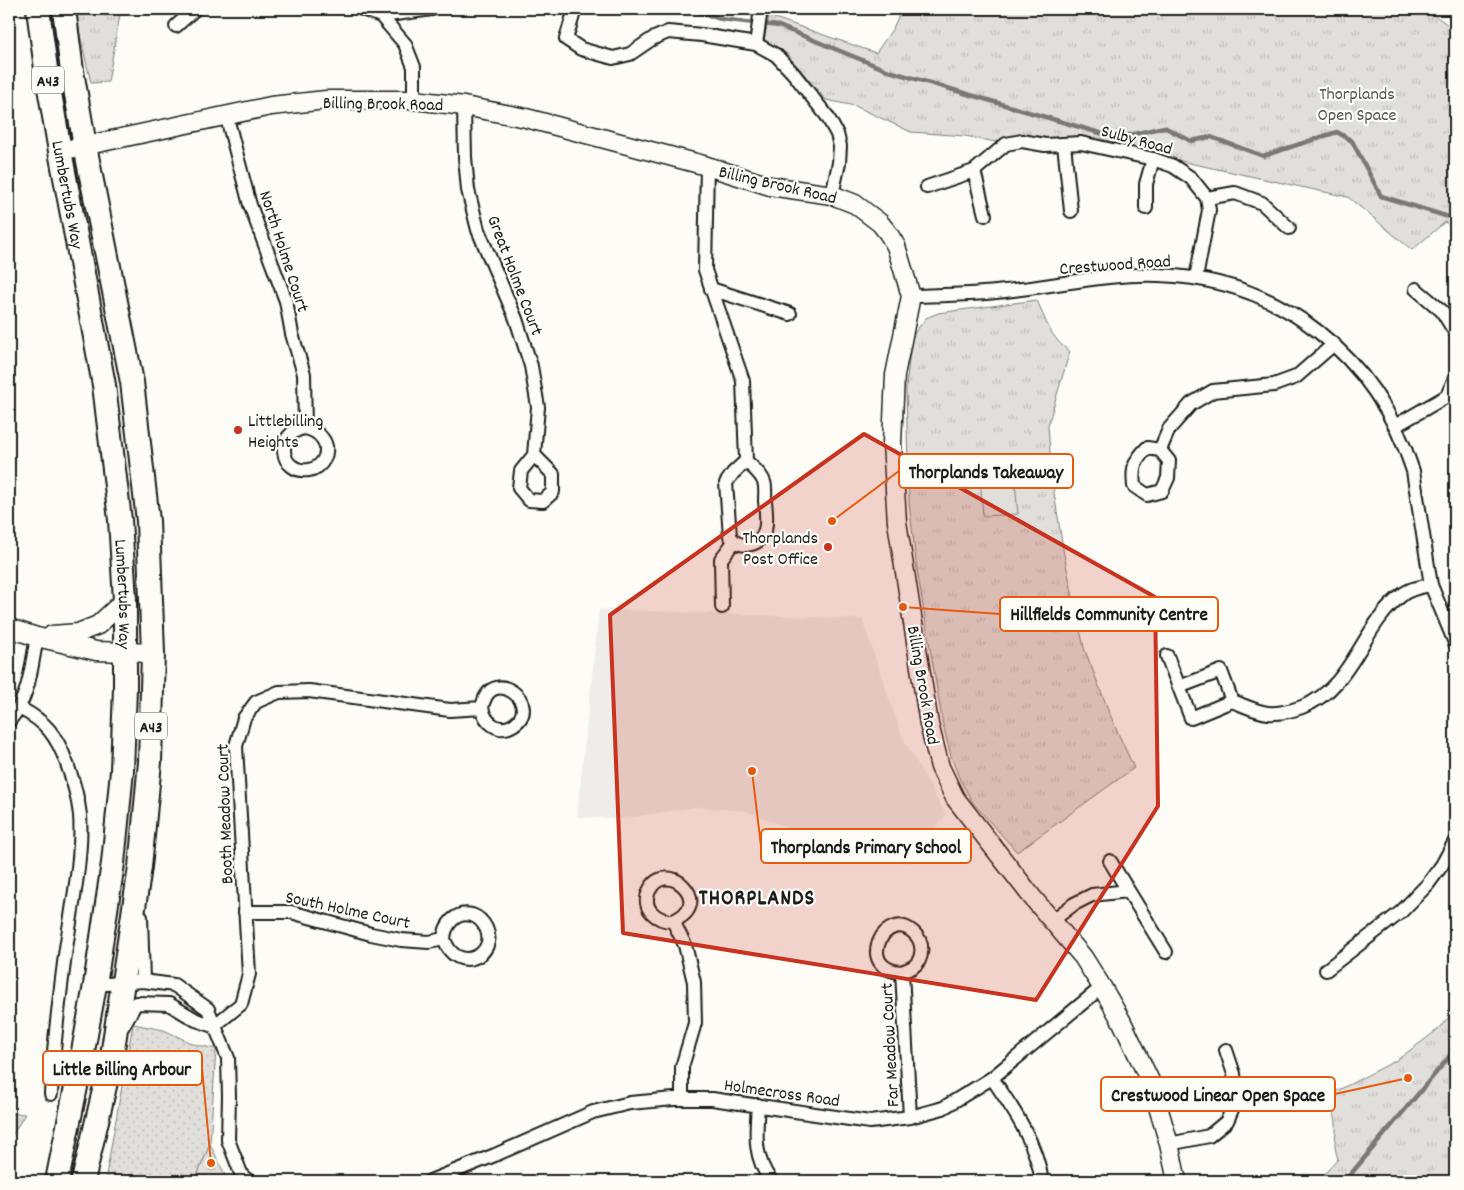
<svg xmlns="http://www.w3.org/2000/svg" width="1464" height="1190" font-family="Dekko,sans-serif">
	<style>
		.built { fill: #eeede9 }
		.grass { fill: url(#grass-dots); stroke: #7e7e7c }
		.forest { fill: url(#forest-firs); stroke: #7e7e7c }
		.park { fill: url(#park-tufts); stroke: #7e7e7c }
		.pitch { fill: #e0dfdb; stroke: #7e7e7c }
		.lines { fill: none; stroke-linecap: round; stroke-linejoin: round }
		.stream { stroke: #797876; stroke-width: 4.5 }
		.street-casing { stroke: #1c1c1c; stroke-width: 16 }
		.secondary-casing { stroke: #1c1c1c; stroke-width: 21 }
		.highway-casing { stroke: #1c1c1c; stroke-width: 26 }
		.street { stroke: #fdfcf7; stroke-width: 12 }
		.secondary { stroke: #fdfcf7; stroke-width: 18 }
		.highway { stroke: #fdfcf7; stroke-width: 22 }
		.marked { fill: #c8321e; fill-opacity: 0.2; stroke: #c8321e; stroke-width: 4; stroke-linejoin: round }
		.poi-dot { fill: #c8321e; stroke: #fdfcf7; stroke-width: 2 }
		.labels { text-anchor: middle; stroke-width: 4.5; stroke-linejoin: round; paint-order: stroke }
		.shield { fill: #fdfcf7; stroke: #605f5e; stroke-width: 1 }
		.shield-label { font-size: 16px; font-weight: bold; fill: #1c1c1c }
		.park-label { font-size: 18px; fill: #575655; stroke: #fdfcf7 }
		.street-label { font-size: 18px; fill: #1c1c1c; stroke: #fdfcf7 }
		.poi-label { font-size: 18px; fill: #1c1c1c; stroke: #fdfcf7; text-anchor: start }
		.district-label { font-size: 22px; font-weight: bold; letter-spacing: 1px; fill: #1c1c1c; stroke: #fdfcf7 }
		.leader { fill: none; stroke: #e8590c; stroke-width: 2 }
		.callout-dot { fill: #e8590c; stroke: #fdfcf7; stroke-width: 2 }
		.callout { fill: #fdfcf7; stroke: #e8590c; stroke-width: 2 }
		.callout-label { font-size: 19px; text-anchor: middle; font-weight: bold; fill: #1c1c1c }
	</style>
	<defs>
		<pattern id="grass-dots" width="8" height="8" patternUnits="userSpaceOnUse" patternTransform="scale(1.25)"><rect width="8" height="8" fill="#e0dfdb"/><path d="M2 2h.1M6 6h.1" fill="none" stroke="#c0bfbb" stroke-width="1.8" stroke-linecap="round"/></pattern>
		<pattern id="forest-firs" width="22" height="20" patternUnits="userSpaceOnUse" patternTransform="scale(1.25)"><rect width="22" height="20" fill="#e0dfdb"/><path d="M5 1l3.5 6h-7zM16 11l3.5 6h-7z" fill="#c0bfbb"/></pattern>
		<pattern id="park-tufts" width="24" height="20" patternUnits="userSpaceOnUse" patternTransform="scale(1.25)"><rect width="24" height="20" fill="#e0dfdb"/><path d="M3 7l-1-3M5 7V3M7 7l1-3M15 17l-1-3M17 17v-4M19 17l1-3" fill="none" stroke="#c0bfbb"/></pattern>
	</defs>
	<rect width="100%" height="100%" fill="#fdfcf7"/>
	<filter id="ink" filterUnits="userSpaceOnUse"><feTurbulence type="fractalNoise" baseFrequency=".02" numOctaves="2"/><feDisplacementMap in="SourceGraphic" scale="10" xChannelSelector="R" yChannelSelector="G"/><feConvolveMatrix kernelMatrix="1 2 1 2 8 2 1 2 1" color-interpolation-filters="sRGB"/></filter>
	<g filter="url(#ink)">
		<!-- built -->
		<path class="built" d="M599,609L862,619L902,736L946,815L908,863L837,848L746,811L695,807L621,819L577,817Z"/>
		<!-- grass -->
		<path class="grass" d="M133,1024L164,1030L193,1044L216,1049L210,1144L195,1181H105Z"/>
		<!-- forest -->
		<path class="forest" d="M210,1144L228,1181H195Z"/>
		<!-- park -->
		<g class="park">
			<path d="M74,9H121L108,82L91,83Z"/>
			<path d="M902,9H1426L1455,30V230L1445,222L1412,250L1348,197L1189,163L1095,137L1064,144H1006L965,136L911,132L855,106L826,100L786,53L764,40L769,16L876,53L893,28Z"/>
			<path d="M1037,300C1045,319 1051,340 1070,351L1048,425L1052,480L1064,555L1084,648L1113,722L1134,768L1017,852L973,803L960,780L951,756L943,725L917,570L909,503L906,388L911,342L915,332L926,318L938,313Z"/>
			<path d="M1455,1009V1181H1318L1338,1159C1332,1142 1337,1137 1336,1123C1335,1113 1330,1105 1327,1096L1397,1060L1440,1028Z"/>
			<path d="M9,1113L25,1114L9,1141Z"/>
		</g>
		<!-- pitch -->
		<path class="pitch" d="M1013,461L1018,514L983,516L979,464Z"/>
		<g class="lines">
			<!-- stream -->
			<g class="stream">
				<path d="M688,9L721,19L779,26L889,71L1117,138L1164,127L1191,141L1211,137L1263,156L1337,132L1352,141L1381,196L1455,219"/>
				<path d="M1345,1181L1455,1050"/>
			</g>
			<!-- street casing -->
			<g class="street-casing">
				<g id="street">
					<path d="M362,9L381,16L405,44L414,67V100"/>
					<path d="M575,9L566,39L581,49L613,58L630,54L652,39L668,32L702,35L756,44L776,55L793,73L827,116L837,134L840,146L839,163L832,195"/>
					<path d="M381,16L432,9"/>
					<path d="M176,26L195,9"/>
					<path d="M756,44L761,9"/>
					<path d="M464,106L465,157L468,190L478,230L516,319L531,366L538,407L534,455L521,471L519,488L529,500L543,501L553,492V474L534,455"/>
					<path d="M226,114L250,205L286,301L292,334L304,374L305,428C320,431 331,444 324,459C321,465 315,469 309,470C279,474 274,432 305,428"/>
					<path d="M1064,144L1071,211"/>
					<path d="M707,166L705,270L743,381L746,461L733,473L726,483L730,536C734,542 738,545 746,545C770,543 767,519 765,501C765,495 766,487 764,482C761,473 752,467 746,461"/>
					<path d="M974,171L985,215"/>
					<path d="M927,187L974,171L1006,144L1022,141L1045,145L1081,143L1153,159L1173,166L1191,178L1207,198L1209,210L1196,278"/>
					<path d="M1207,198L1235,193L1262,203L1289,228"/>
					<path d="M1146,208V184L1153,159"/>
					<path d="M711,289L790,314"/>
					<path d="M1416,289L1442,311L1455,332"/>
					<path d="M911,296C942,295 974,295 1005,291C1056,286 1108,273 1159,275C1281,279 1376,356 1413,471L1431,585L1455,643"/>
					<path d="M1395,426L1447,396L1455,378"/>
					<path d="M1147,448L1160,450L1169,461L1168,478L1162,491L1147,495L1134,486C1132,468 1134,461 1147,448Z"/>
					<path d="M1160,450L1169,429L1191,404L1213,391L1274,385L1296,377L1334,344"/>
					<path d="M722,607L721,559L734,542"/>
					<path d="M1167,656L1191,718L1232,701L1221,671L1179,687"/>
					<path d="M1232,701C1243,705 1257,712 1268,713C1280,714 1291,711 1302,707C1354,687 1361,626 1402,595C1410,588 1421,587 1431,585"/>
					<path d="M19,708C46,721 57,736 67,764C73,780 78,798 80,815C83,857 71,912 65,955C59,1001 53,1047 51,1094"/>
					<path d="M9,721C30,697 31,667 37,637"/>
					<path d="M1110,861L1166,952"/>
					<path d="M245,912H291L371,934L401,940L429,942L444,939C445,924 456,911 472,915C478,917 483,922 486,928C499,955 456,976 444,939"/>
					<path d="M141,917L143,981"/>
					<path d="M1053,920L1074,904L1092,895L1128,891"/>
					<path d="M673,921C717,903 665,856 649,891C641,909 657,921 673,921L685,945L694,982L695,1023L682,1067V1099"/>
					<path d="M1326,970L1401,912L1428,884L1442,865L1455,841"/>
					<path d="M902,972C905,970 910,969 913,967C924,959 924,942 914,933C885,906 854,970 902,972L910,1117"/>
					<path d="M95,985L143,981L174,985L208,1009L228,1058L229,1096L228,1140L242,1176L249,1181"/>
					<path d="M123,1026L136,1003L169,1004L196,1020L214,1026"/>
					<path d="M214,1026L241,1004L249,974L236,746L244,718L256,702L279,692L309,691L450,710L482,708C490,662 545,705 513,725C498,734 485,722 482,708"/>
					<path d="M992,1078C1014,1110 1036,1142 1042,1181"/>
					<path d="M758,1105C756,1134 753,1156 771,1181"/>
					<path d="M1169,1144L1209,1136L1227,1121L1237,1098L1234,1074L1226,1050"/>
					<path d="M430,1181L495,1155L593,1112L630,1103L674,1099H712L870,1122L910,1117L943,1108L992,1078L1102,987"/>
				</g>
			</g>
			<!-- secondary casing -->
			<g class="secondary-casing">
				<g id="secondary">
					<path d="M60,151L271,106L326,100H414L464,106L526,118L707,166L770,186L832,195L855,204L880,223L888,233L896,246L911,296L895,375L892,443L897,522L929,724L940,767L955,798L1032,897L1083,957L1102,987L1122,1022L1151,1083L1169,1144L1177,1181"/>
					<path d="M9,628L37,637L96,651L153,653"/>
					<path d="M52,635L78,633L98,625L125,600"/>
				</g>
			</g>
			<!-- highway casing -->
			<g class="highway-casing">
				<g id="highway">
					<path id="s1" d="M38,9L47,76L60,151L104,385L120,520L125,600V688L122,771L113,863L95,985L82,1057L57,1181"/>
					<path d="M64,9L72,71L85,146L132,382L148,521L153,653L150,762L140,867L112,1056L83,1181"/>
				</g>
			</g>
			<!-- street -->
			<use href="#street" class="street"/>
			<!-- secondary -->
			<use href="#secondary" class="secondary"/>
			<!-- highway -->
			<use href="#highway" class="highway"/>
		</g>
	</g>
	<!-- marked area -->
	<path class="marked" d="M864,434L1155,597L1158,806L1036,1000L623,933L610,615Z"/>
	<!-- markers -->
	<g class="poi-dot">
		<circle cx="238" cy="430" r="5"/>
		<circle cx="828" cy="547" r="5"/>
	</g>
	<g class="labels">
		<!-- shield labels -->
		<g class="shield">
			<rect x="32" y="66.5" width="32" height="27" rx="4"/>
			<rect x="135" y="712.5" width="32" height="27" rx="4"/>
		</g>
		<g class="shield-label">
			<text x="48" y="86">A43</text>
			<text x="151" y="732">A43</text>
		</g>
		<!-- park labels -->
		<g class="park-label">
			<text x="1357" y="99">Thorplands<tspan x="1357" dy="21">Open Space</tspan></text>
		</g>
		<!-- street labels -->
		<g class="street-label">
			<text transform="translate(383 103) rotate(1)" y="6">Billing Brook Road</text>
			<text transform="translate(1137 139) rotate(15)" y="6">Sulby Road</text>
			<text transform="translate(778 184) rotate(13)" y="6">Billing Brook Road</text>
			<text dy="6" stroke="none"><textPath href="#s1" startOffset="188">Lumbertubs Way</textPath></text>
			<text transform="translate(285 251) rotate(72)" y="6">North Holme Court</text>
			<text transform="translate(1115 264) rotate(-4)" y="6">Crestwood Road</text>
			<text transform="translate(516 275) rotate(69)" y="6">Great Holme Court</text>
			<text dy="6" stroke="none"><textPath href="#s1" startOffset="592">Lumbertubs Way</textPath></text>
			<text transform="translate(924 685) rotate(80)" y="6">Billing Brook Road</text>
			<text transform="translate(224 814) rotate(-92)" y="6">Booth Meadow Court</text>
			<text transform="translate(348 909) rotate(12)" y="6">South Holme Court</text>
			<text transform="translate(889 1045) rotate(-93)" y="6">Far Meadow Court</text>
			<text transform="translate(782 1092) rotate(8)" y="6">Holmecross Road</text>
		</g>
		<!-- poi labels -->
		<g class="poi-label">
			<text x="248" y="426">Littlebilling<tspan x="248" dy="21">Heights</tspan></text>
			<text x="818" y="543" text-anchor="end">Thorplands<tspan x="818" dy="21">Post Office</tspan></text>
		</g>
		<!-- district labels -->
		<g class="district-label">
			<text x="757" y="904">THORPLANDS</text>
		</g>
	</g>
	<!-- callouts -->
	<path class="leader" d="M832 521L899 471M903 607L1000 614M752 771L761 846M211 1163L202 1068M1408 1078L1335 1094"/>
	<g class="callout-dot">
		<circle cx="832" cy="521" r="5"/>
		<circle cx="903" cy="607" r="5"/>
		<circle cx="752" cy="771" r="5"/>
		<circle cx="211" cy="1163" r="5"/>
		<circle cx="1408" cy="1078" r="5"/>
	</g>
	<g class="callout">
		<rect x="899" y="454" width="174" height="34" rx="5"/>
		<rect x="1000" y="597" width="218" height="34" rx="5"/>
		<rect x="761" y="829" width="210" height="34" rx="5"/>
		<rect x="43" y="1051" width="159" height="34" rx="5"/>
		<rect x="1101" y="1077" width="234" height="34" rx="5"/>
	</g>
	<g class="callout-label">
		<text x="986" y="478">Thorplands Takeaway</text>
		<text x="1109" y="620">Hillfields Community Centre</text>
		<text x="866" y="853">Thorplands Primary School</text>
		<text x="122" y="1075">Little Billing Arbour</text>
		<text x="1218" y="1101">Crestwood Linear Open Space</text>
	</g>
	<!-- margin -->
	<rect width="1464" height="1190" fill="none" stroke="#fdfcf7" stroke-width="30"/>
	<rect x="15" y="15" width="1434" height="1160" fill="none" stroke="#1c1c1c" stroke-width="2" filter="url(#ink)"/>
</svg>
